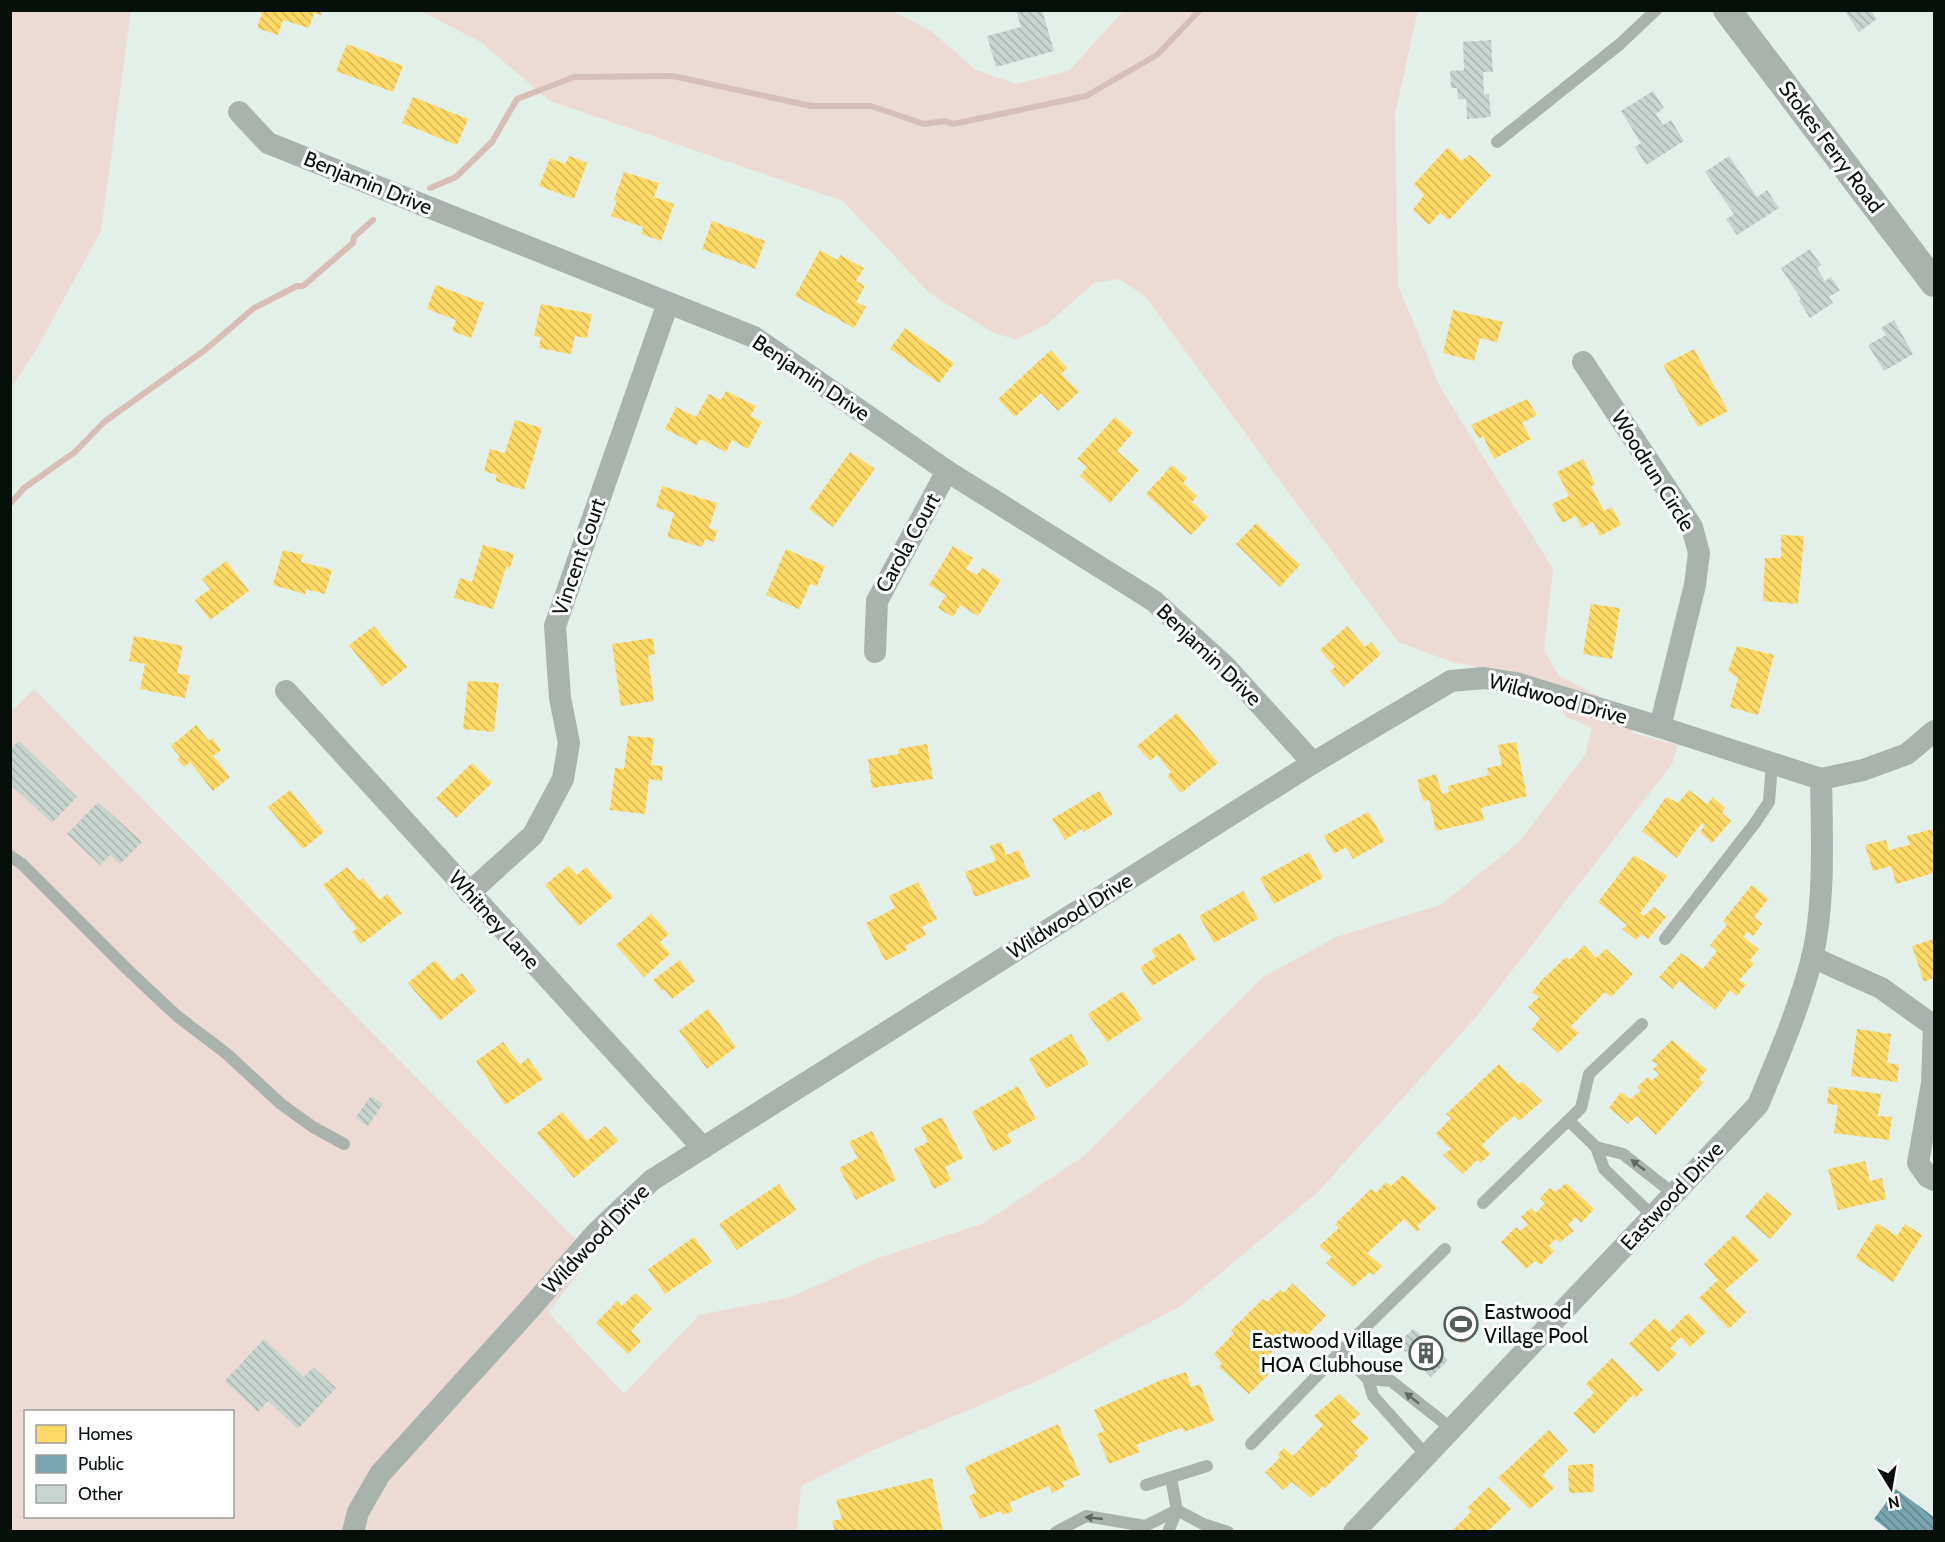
<svg xmlns="http://www.w3.org/2000/svg" width="1945" height="1542" font-family="Cabin,sans-serif">
	<style>
		.grass { fill: #ecdbd5; fill-rule: evenodd }
		.water { fill: url(#water-ripples) }
		.homes { fill: url(#homes-back-hatch) }
		.public { fill: url(#public-back-hatch) }
		.lines { fill: none; stroke-linecap: round; stroke-linejoin: round }
		.stream { stroke: #d7bfb8; stroke-width: 6 }
		.building { fill: url(#building-back-hatch) }
		.service { stroke: #aab2ae; stroke-width: 12 }
		.minor { stroke: #aab2ae; stroke-width: 22 }
		.tertiary { stroke: #aab2ae; stroke-width: 28 }
		.oneway { fill: #616965 }
		.labels { text-anchor: middle; stroke-width: 6; stroke-linejoin: round; paint-order: stroke }
		.street-label { font-size: 21px; fill: #070f0b; stroke: #fff }
		.poi-label { font-size: 21px; fill: #070f0b; stroke: #fff; text-anchor: start }
	</style>
	<defs>
		<pattern id="water-ripples" width="26" height="14" patternUnits="userSpaceOnUse" patternTransform="scale(1.5)"><rect width="26" height="14" fill="#d7bfb8"/><path d="M2 4q2-2 4 0t4 0M15 11q2-2 4 0t4 0" fill="none" stroke="#b7a39d"/></pattern>
		<pattern id="homes-back-hatch" width="6" height="6" patternUnits="userSpaceOnUse" patternTransform="scale(1.5)"><rect width="6" height="6" fill="#ffd966"/><path d="M-1 5l2 2M0 0l6 6M5-1l2 2" fill="none" stroke="#d9b957"/></pattern>
		<pattern id="public-back-hatch" width="6" height="6" patternUnits="userSpaceOnUse" patternTransform="scale(1.5)"><rect width="6" height="6" fill="#76a5af"/><path d="M-1 5l2 2M0 0l6 6M5-1l2 2" fill="none" stroke="#5f858d"/></pattern>
		<pattern id="building-back-hatch" width="6" height="6" patternUnits="userSpaceOnUse" patternTransform="scale(1.5)"><rect width="6" height="6" fill="#c8d4cf"/><path d="M-1 5l2 2M0 0l6 6M5-1l2 2" fill="none" stroke="#aab5b0"/></pattern>
	</defs>
	<rect width="100%" height="100%" fill="#e3efe9"/>
	<!-- grass -->
	<g class="grass">
		<path d="M11,10L131,11L101,231L36,350L11,388Z"/>
		<path d="M1418,10L1395,114L1398,285L1440,387L1553,569L1544,650L1558,675L1604,699L1638,709L1632,733L1678,745L1672,764L1476,1017L1317,1193L1181,1306L1044,1378L871,1451L801,1486L797,1531L11,1532L10,713L34,689L592,1256L548,1312L624,1394L699,1315L791,1297L875,1259L984,1223L1085,1155L1263,977L1336,937L1440,905L1519,842L1585,755L1592,728L1566,717L1547,681L1452,662L1398,642L1145,296L1119,279L1094,283L1047,324L1016,340L992,332L929,293L843,201L550,101L482,43L421,11H892L931,31L976,70L1016,84L1069,71L1123,11ZM26,1412H232V1516H26Z"/>
	</g>
	<!-- water -->
	<path class="water" d="M1460,1308C1471,1318 1477,1331 1466,1343C1450,1344 1451,1326 1448,1314L1453,1309Z"/>
	<!-- homes -->
	<g class="homes">
		<path d="M263,10H323L321,15L314,13L309,28L283,20L278,35L257,28Z"/>
		<path d="M347,44L403,66L393,92L336,71Z"/>
		<path d="M413,97L468,119L457,145L402,123Z"/>
		<path d="M1448,147L1461,161L1470,155L1491,176L1449,220L1440,213L1429,225L1413,210L1424,195L1414,184Z"/>
		<path d="M569,156L587,163L574,199L539,186L550,158L565,164Z"/>
		<path d="M624,172L659,183L654,197L674,204L661,241L641,234L643,227L611,216L617,201L614,200Z"/>
		<path d="M712,221L765,241L755,269L702,249Z"/>
		<path d="M820,250L837,260L840,255L864,268L856,281L865,286L856,302L866,307L854,328L795,296Z"/>
		<path d="M436,285L484,303L471,338L452,331L456,320L427,309Z"/>
		<path d="M541,304L592,314L587,338L575,336L571,354L539,348L541,337L534,336Z"/>
		<path d="M1453,310L1503,322L1497,342L1480,338L1474,361L1443,353Z"/>
		<path d="M905,328L954,363L939,383L890,349Z"/>
		<path d="M1694,349L1728,411L1698,427L1663,365Z"/>
		<path d="M1051,350L1067,368L1061,374L1079,392L1058,411L1041,393L1015,417L998,399Z"/>
		<path d="M726,391L756,406L750,416L762,422L748,449L732,440L726,452L700,439L697,445L665,429L676,407L696,417L709,394L721,400Z"/>
		<path d="M1527,399L1537,415L1522,423L1531,439L1494,459L1483,436L1479,439L1471,425Z"/>
		<path d="M1115,417L1133,433L1117,451L1139,470L1110,503L1080,476L1087,467L1077,459Z"/>
		<path d="M515,420L542,428L524,490L495,481L497,475L484,471L490,449L505,453Z"/>
		<path d="M850,452L875,469L833,527L809,509Z"/>
		<path d="M1583,459L1595,484L1591,486L1604,511L1612,507L1621,525L1600,536L1593,522L1582,528L1576,516L1562,523L1552,504L1569,496L1557,472Z"/>
		<path d="M1172,465L1187,478L1183,483L1197,496L1192,502L1208,517L1191,535L1146,494Z"/>
		<path d="M662,486L717,503L709,528L717,531L714,542L705,539L702,547L667,537L674,513L656,507Z"/>
		<path d="M1256,523L1300,565L1280,587L1236,544Z"/>
		<path d="M1781,535L1804,536L1798,604L1763,601L1765,558H1781Z"/>
		<path d="M483,545L514,554L510,568L506,567L493,609L454,598L460,578L472,582Z"/>
		<path d="M953,546L973,558L966,569L977,575L982,568L1001,580L978,616L960,605L953,617L938,608L946,595L929,585Z"/>
		<path d="M786,549L825,566L817,586L810,584L799,609L766,595Z"/>
		<path d="M283,550L303,555L301,562L332,570L325,594L306,589L305,594L273,585Z"/>
		<path d="M226,561L249,591L210,620L195,600L210,589L202,579Z"/>
		<path d="M1591,604L1620,608L1612,659L1583,654Z"/>
		<path d="M374,626L407,667L382,687L349,645Z"/>
		<path d="M1347,626L1365,647L1371,642L1381,654L1344,687L1330,671L1335,667L1320,650Z"/>
		<path d="M134,636L183,646L177,673L190,676L185,698L140,689L145,664L129,661Z"/>
		<path d="M653,638L655,654L648,656L654,701L621,706L612,644Z"/>
		<path d="M1737,646L1774,655L1758,715L1730,707L1738,678L1728,671Z"/>
		<path d="M468,681L499,683L494,732L463,729Z"/>
		<path d="M1177,713L1218,763L1181,793L1167,776L1171,772L1157,755L1150,761L1137,746Z"/>
		<path d="M196,725L209,741L212,738L221,750L213,756L230,777L213,791L190,762L184,767L177,759L180,757L171,746Z"/>
		<path d="M628,736L654,738L651,765L663,766L662,781L649,779L645,814L610,810L615,768L624,769Z"/>
		<path d="M1516,742L1527,796L1481,808L1484,820L1436,831L1429,800L1423,801L1417,780L1436,774L1442,794L1449,792L1448,786L1489,775L1487,768L1502,765L1498,745Z"/>
		<path d="M927,744L933,779L872,788L868,759L899,754L898,749Z"/>
		<path d="M472,763L492,783L456,818L436,798Z"/>
		<path d="M290,790L324,832L303,849L268,807Z"/>
		<path d="M1689,790L1707,804L1713,797L1725,808L1722,813L1731,821L1712,843L1700,832L1705,825L1702,823L1692,835L1677,858L1642,831L1666,797L1678,803Z"/>
		<path d="M1099,791L1113,814L1084,832L1082,829L1065,840L1052,819Z"/>
		<path d="M1368,812L1385,841L1353,859L1346,847L1334,854L1324,836Z"/>
		<path d="M1933,829L1934,873L1896,884L1891,866L1873,871L1865,845L1886,840L1889,850L1910,845L1907,836Z"/>
		<path d="M1001,842L1006,855L1019,850L1030,877L975,897L965,872L996,861L990,846Z"/>
		<path d="M1309,852L1323,878L1274,904L1260,878Z"/>
		<path d="M1634,855L1667,876L1640,913L1644,916L1654,907L1666,917L1648,939L1641,934L1636,940L1622,929L1627,925L1598,902Z"/>
		<path d="M568,866L577,875L586,867L613,897L579,926L545,885Z"/>
		<path d="M347,867L359,881L363,878L380,900L387,894L402,913L361,944L352,932L357,929L323,885Z"/>
		<path d="M918,882L937,919L922,927L926,935L905,946L907,950L885,961L866,923L895,908L889,896Z"/>
		<path d="M1752,885L1768,899L1754,917L1762,924L1753,936L1747,932L1743,937L1759,949L1750,960L1754,964L1739,980L1746,984L1737,996L1730,990L1715,1010L1679,981L1673,989L1659,977L1681,953L1703,969L1717,951L1710,945L1727,925L1723,921Z"/>
		<path d="M1243,891L1258,919L1214,943L1199,916Z"/>
		<path d="M651,914L669,934L660,942L670,954L644,977L616,945Z"/>
		<path d="M1180,933L1196,959L1152,986L1140,967L1156,957L1151,950Z"/>
		<path d="M1934,939V978L1924,982L1912,946Z"/>
		<path d="M1584,945L1596,958L1606,949L1633,974L1611,997L1605,992L1571,1026L1579,1033L1558,1053L1532,1029L1540,1018L1528,1007L1539,997L1532,992L1543,979L1566,957L1570,960Z"/>
		<path d="M435,960L452,981L462,973L476,991L440,1021L408,983Z"/>
		<path d="M680,960L695,981L672,999L664,989L662,991L653,980Z"/>
		<path d="M1123,991L1142,1019L1107,1042L1088,1014Z"/>
		<path d="M708,1009L736,1047L707,1069L679,1031Z"/>
		<path d="M1857,1029L1891,1034L1887,1063L1899,1065L1897,1082L1851,1076Z"/>
		<path d="M1071,1034L1089,1064L1046,1089L1029,1059Z"/>
		<path d="M1672,1040L1707,1070L1699,1079L1703,1083L1656,1135L1637,1116L1628,1124L1609,1108L1621,1092L1630,1099L1641,1091L1637,1087L1648,1077L1652,1081L1659,1074L1653,1069L1658,1064L1651,1061Z"/>
		<path d="M503,1042L520,1065L528,1058L543,1079L505,1105L476,1061Z"/>
		<path d="M1499,1064L1518,1084L1522,1082L1542,1101L1519,1121L1514,1116L1502,1126L1482,1145L1490,1154L1481,1163L1477,1160L1463,1174L1443,1155L1451,1149L1436,1134L1451,1118L1446,1114Z"/>
		<path d="M1018,1086L1036,1119L1007,1134L1012,1142L993,1152L972,1112Z"/>
		<path d="M1829,1087L1881,1094L1878,1116L1892,1117L1889,1140L1834,1133L1838,1105L1827,1104Z"/>
		<path d="M562,1112L587,1141L605,1126L618,1141L574,1178L537,1133Z"/>
		<path d="M942,1117L963,1158L945,1167L951,1180L934,1189L914,1149L928,1142L921,1127Z"/>
		<path d="M872,1131L896,1180L856,1200L839,1168L858,1158L849,1142Z"/>
		<path d="M1865,1161L1870,1181L1882,1178L1886,1199L1838,1210L1828,1169Z"/>
		<path d="M1403,1175L1437,1208L1417,1226L1420,1229L1417,1232L1404,1219L1367,1253L1382,1266L1374,1275L1370,1272L1353,1287L1326,1263L1332,1257L1319,1246L1339,1228L1335,1224L1371,1189L1376,1193L1386,1182L1391,1186Z"/>
		<path d="M1566,1183L1594,1209L1581,1223L1576,1217L1568,1225L1574,1231L1560,1242L1555,1239L1549,1246L1554,1251L1541,1265L1535,1261L1526,1269L1501,1242L1516,1227L1520,1231L1528,1225L1521,1217L1531,1208L1536,1213L1545,1203L1540,1198L1550,1188L1556,1192Z"/>
		<path d="M779,1184L796,1210L737,1250L719,1224Z"/>
		<path d="M1767,1192L1792,1214L1770,1239L1745,1217Z"/>
		<path d="M1877,1223L1897,1236L1905,1224L1922,1235L1893,1282L1855,1258Z"/>
		<path d="M1734,1235L1759,1260L1725,1290L1746,1312L1729,1329L1699,1298L1718,1280L1704,1264Z"/>
		<path d="M694,1237L712,1262L665,1294L648,1269Z"/>
		<path d="M1292,1283L1326,1316L1310,1332L1313,1335L1307,1341L1296,1331L1263,1360L1268,1364L1264,1369L1269,1374L1249,1394L1219,1367L1222,1364L1214,1354L1234,1333L1231,1330L1263,1299L1267,1302L1280,1290L1284,1293Z"/>
		<path d="M635,1293L652,1309L631,1331L641,1341L628,1354L596,1323L617,1301L622,1306Z"/>
		<path d="M1688,1313L1706,1332L1690,1347L1681,1337L1670,1348L1677,1354L1658,1372L1629,1344L1655,1318L1669,1332Z"/>
		<path d="M1612,1358L1643,1390L1636,1398L1633,1395L1594,1434L1573,1414L1594,1393L1586,1384Z"/>
		<path d="M1186,1372L1191,1387L1200,1384L1214,1421L1184,1432L1183,1428L1178,1429L1149,1440L1136,1445L1140,1452L1109,1464L1097,1434L1104,1431L1094,1410L1159,1381Z"/>
		<path d="M1339,1394L1360,1414L1351,1422L1369,1438L1354,1453L1358,1456L1325,1488L1323,1486L1311,1498L1292,1482L1283,1490L1265,1472L1280,1458L1278,1454L1284,1448L1293,1456L1323,1425L1314,1416Z"/>
		<path d="M1058,1424L1080,1475L1062,1482L1064,1487L1052,1493L1049,1486L1009,1503L1013,1511L1003,1515L1000,1511L980,1519L969,1496L976,1493L965,1467Z"/>
		<path d="M1549,1430L1568,1451L1542,1475L1554,1488L1530,1509L1498,1478Z"/>
		<path d="M1593,1464L1594,1492L1569,1493L1568,1465Z"/>
		<path d="M932,1478L943,1532H835L832,1521L842,1519L836,1500Z"/>
		<path d="M1489,1487L1511,1509L1487,1532H1451L1471,1512L1467,1508Z"/>
	</g>
	<!-- public -->
	<path class="public" d="M1896,1489L1934,1517V1532H1891L1874,1519Z"/>
	<g class="lines">
		<!-- stream -->
		<g class="stream">
			<path d="M430,188L456,177L492,142L517,99L574,77L673,76L811,106H871L924,124L945,121L953,124L1086,96L1157,55L1200,10"/>
			<path d="M10,504L24,488L75,452L104,422L205,350L254,308L297,286H303L353,243L354,237L373,220"/>
		</g>
	</g>
	<!-- building -->
	<g class="building">
		<path d="M1016,10H1042L1054,51L996,67L987,36L1021,27Z"/>
		<path d="M1844,10H1870L1877,19L1859,32Z"/>
		<path d="M1491,40L1493,72H1483L1484,94H1489L1491,117L1467,119L1466,99H1458L1457,88H1451L1450,71L1464,70L1463,42Z"/>
		<path d="M1653,91L1664,108L1656,114L1663,125L1671,120L1684,141L1646,165L1635,147L1641,143L1621,111Z"/>
		<path d="M1729,156L1757,197L1767,190L1779,208L1737,235L1726,219L1734,214L1705,172Z"/>
		<path d="M1810,249L1821,265L1817,268L1825,281L1831,277L1840,290L1829,297L1833,303L1810,318L1799,301L1801,299L1781,268Z"/>
		<path d="M1894,320L1913,354L1884,371L1868,345L1886,335L1881,328Z"/>
		<path d="M19,741L77,797L52,823L10,784V750Z"/>
		<path d="M98,802L142,842L120,864L110,855L100,865L67,834Z"/>
		<path d="M371,1096L383,1104L368,1126L355,1118Z"/>
		<path d="M1413,1329L1423,1336L1421,1338L1425,1342L1427,1339L1448,1360L1431,1377L1410,1356L1413,1354L1409,1350L1406,1352L1396,1345Z"/>
		<path d="M264,1339L304,1377L313,1367L336,1388L298,1429L268,1401L258,1412L225,1381Z"/>
	</g>
	<g class="lines">
		<!-- service -->
		<g class="service">
			<path d="M1497,142L1620,44L1656,10"/>
			<path d="M10,856L22,864L128,970L177,1016L227,1054L281,1104L313,1127L344,1144"/>
			<path d="M1665,939L1755,823L1769,802L1772,763"/>
			<path d="M1569,1121L1596,1147L1604,1169L1653,1216"/>
			<path d="M1596,1147L1623,1154L1674,1194"/>
			<path d="M1483,1203L1581,1108L1589,1074L1642,1024"/>
			<path d="M1340,1352L1368,1379L1373,1396L1426,1455"/>
			<path d="M1368,1379L1391,1381L1452,1429"/>
			<path d="M1251,1444L1340,1352L1445,1249"/>
			<path d="M1146,1485L1207,1466"/>
			<path d="M1056,1532L1086,1516L1145,1526L1177,1510L1203,1524L1228,1532"/>
			<path d="M1168,1532L1177,1510L1171,1478"/>
		</g>
		<!-- minor -->
		<g class="minor">
			<path d="M239,112L268,143L754,337L947,471L1154,601L1225,666L1313,763"/>
			<path d="M1583,362L1692,527L1699,553L1695,585L1660,727"/>
			<path d="M875,652L877,601L947,471"/>
			<path d="M286,691L703,1148"/>
			<path d="M469,893L533,835L563,779L569,743L560,698L555,626L668,303"/>
			<path d="M1812,957L1881,988L1934,1026"/>
			<path d="M1934,1026L1932,1083L1918,1163L1928,1177L1934,1180"/>
			<path d="M353,1532L358,1512L380,1474L527,1312L596,1233L652,1180L1313,763L1451,681L1484,678L1516,683L1660,727L1821,779L1863,770L1907,754L1934,731"/>
			<path d="M1354,1532L1758,1105C1778,1057 1799,1009 1812,958C1825,905 1822,834 1821,779"/>
		</g>
		<!-- tertiary -->
		<path class="tertiary" d="M1727,10L1934,283"/>
	</g>
	<!-- one-way arrows -->
	<defs><path id="oneway-solid" d="M-6-.8H1V-3.2L6.5 0L1 3.2V.8H-6Z" transform="scale(1.5)"/></defs>
	<g class="oneway">
		<use href="#oneway-solid" transform="translate(1638 1165) rotate(-142)"/>
		<use href="#oneway-solid" transform="translate(1412 1398) rotate(-142)"/>
		<use href="#oneway-solid" transform="translate(1094 1518) rotate(-174)"/>
	</g>
	<!-- icons -->
	<defs>
		<g id="stadium-ring" transform="scale(1.725)"><circle r="9.5" fill="#fff" stroke="#545d59" stroke-width="1.5"/><path d="M0-5a6.5 5 0 1 0 0 10a6.5 5 0 1 0 0-10ZM-3.5-1.8h7v3.6h-7Z" fill="#545d59"/></g>
		<g id="building-ring" transform="scale(1.725)"><circle r="9.5" fill="#fff" stroke="#545d59" stroke-width="1.5"/><path d="M-4-6H4V6H1V3H-1V6H-4ZM-2.5-4.3h1.7v1.8h-1.7ZM.8-4.3h1.7v1.8H.8ZM-2.5-1h1.7V.8h-1.7ZM.8-1h1.7V.8H.8Z" fill="#545d59"/></g>
	</defs>
	<g fill-rule="evenodd">
		<use href="#stadium-ring" x="1461" y="1324"/>
		<use href="#building-ring" x="1426" y="1353"/>
	</g>
	<g class="labels">
		<!-- street labels -->
		<g class="street-label">
			<text transform="translate(1831 147) rotate(53)" y="7">Stokes Ferry Road</text>
			<text transform="translate(368 183) rotate(22)" y="7">Benjamin Drive</text>
			<text transform="translate(811 378) rotate(34)" y="7">Benjamin Drive</text>
			<text transform="translate(1653 471) rotate(58)" y="7">Woodrun Circle</text>
			<text transform="translate(908 543) rotate(-61)" y="7">Carola Court</text>
			<text transform="translate(579 557) rotate(-71)" y="7">Vincent Court</text>
			<text transform="translate(1209 655) rotate(44)" y="7">Benjamin Drive</text>
			<text transform="translate(1558 699) rotate(15)" y="7">Wildwood Drive</text>
			<text transform="translate(1070 916) rotate(-32)" y="7">Wildwood Drive</text>
			<text transform="translate(494 920) rotate(48)" y="7">Whitney Lane</text>
			<text transform="translate(1672 1196) rotate(-47)" y="7">Eastwood Drive</text>
			<text transform="translate(596 1239) rotate(-46)" y="7">Wildwood Drive</text>
		</g>
		<!-- poi labels -->
		<g class="poi-label">
			<text x="1484" y="1319">Eastwood<tspan x="1484" dy="24">Village Pool</tspan></text>
			<text x="1403" y="1348" text-anchor="end">Eastwood Village<tspan x="1403" dy="24">HOA Clubhouse</tspan></text>
		</g>
	</g>
	<!-- border -->
	<rect width="1945" height="1542" fill="none" stroke="#070f0b" stroke-width="24"/>
	<!-- legend -->
	<rect x="24" y="1410" width="210" height="108" fill="#ffffff" stroke="#9c9f9d" stroke-width="1.5"/>
	<rect x="36" y="1425" width="30" height="18" fill="#ffd966" stroke="#9c9f9d" stroke-width="1.5"/>
	<text x="78" y="1440" font-size="18" fill="#070f0b">Homes</text>
	<rect x="36" y="1455" width="30" height="18" fill="#76a5af" stroke="#9c9f9d" stroke-width="1.5"/>
	<text x="78" y="1470" font-size="18" fill="#070f0b">Public</text>
	<rect x="36" y="1485" width="30" height="18" fill="#c8d4cf" stroke="#9c9f9d" stroke-width="1.5"/>
	<text x="78" y="1500" font-size="18" fill="#070f0b">Other</text>
	<!-- north arrow -->
	<g transform="translate(1891 1488) rotate(169)" stroke="#ffffff" stroke-width="4.5" paint-order="stroke">
	<path d="M0-4.5L10 22L0 15L-10 22Z" fill="#070f0b"/>
	<text y="-9" font-size="16" font-weight="bold" text-anchor="middle" fill="#070f0b">N</text>
	</g>
</svg>
